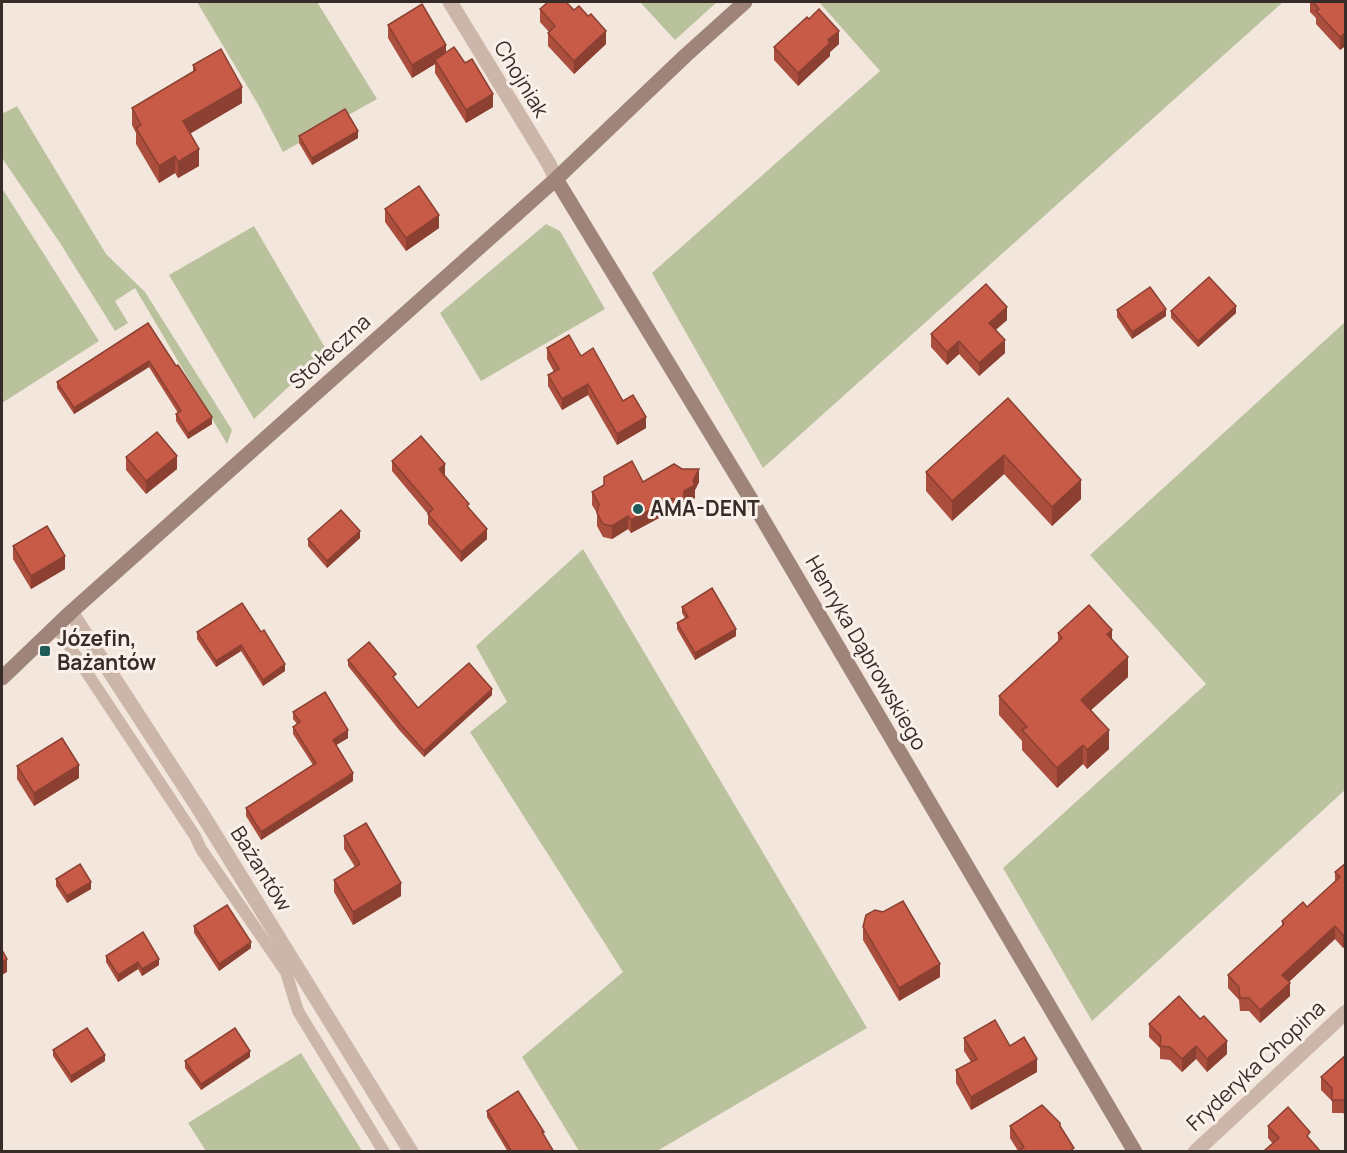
<svg xmlns="http://www.w3.org/2000/svg" width="1347" height="1153" font-family="Manrope,sans-serif">
	<style>
		.green { fill: #b9c29d }
		.lines { fill: none; stroke-linecap: round; stroke-linejoin: round }
		.lane { stroke: #cbb6a9; stroke-width: 12 }
		.street { stroke: #cbb6a9; stroke-width: 15 }
		.secondary { stroke: #9f847a; stroke-width: 15 }
		.wall { fill: #ab4e3d }
		.shaded-wall { fill: #8b4032 }
		.building { fill: #c75b47; stroke: #8b4032; stroke-width: 1.5 }
		.poi-dot { fill: #1e5b59; stroke: #faf1ea; stroke-width: 2 }
		.labels { text-anchor: middle; stroke-width: 6; stroke-linejoin: round; paint-order: stroke }
		.street-label { font-size: 21px; fill: #382c29; stroke: #faf1ea }
		.poi-label { font-size: 21px; font-weight: bold; fill: #382c29; stroke: #faf1ea; text-anchor: start }
	</style>
	<rect width="100%" height="100%" fill="#f3e7dd"/>
	<!-- green -->
	<g class="green">
		<path d="M197,2H317L377,99L283,152L259,106Z"/>
		<path d="M640,2H717L675,40Z"/>
		<path d="M819,2H1283L763,468L652,273L880,71Z"/>
		<path d="M17,106L106,254L145,292L232,430L227,444L135,288L115,301L128,323L115,331L60,243L2,158V109L4,113Z"/>
		<path d="M2,188L99,341L2,403Z"/>
		<path d="M546,224L560,231L605,309L481,381L440,313Z"/>
		<path d="M254,226L327,351L254,419L169,275Z"/>
		<path d="M1345,322V790L1092,1021L1003,868L1206,684L1090,555Z"/>
		<path d="M583,549L867,1028L657,1151H579L522,1057L623,972L470,732L507,702L476,646Z"/>
		<path d="M301,1053L362,1151H206L188,1123Z"/>
	</g>
	<g class="lines">
		<!-- lane -->
		<path class="lane" d="M56,626L195,836L201,849L286,972L298,1011L384,1152"/>
		<!-- street -->
		<g class="street">
			<path d="M450,2L549,164L556,179"/>
			<path d="M71,612L199,809L411,1152"/>
			<path d="M1195,1152L1346,1012"/>
		</g>
		<!-- secondary -->
		<g class="secondary">
			<path d="M556,179L755,506L1135,1152"/>
			<path d="M2,678L71,612L556,179L685,56L745,2"/>
		</g>
	</g>
	<!-- wall -->
	<g class="wall">
		<path d="M1310,2H1346V48L1344,47L1340,50L1316,24V18L1310,12Z"/>
		<path d="M540,9L606,44L574,74L548,46V33L549,32L540,22Z"/>
		<path d="M809,19L839,44L830,52V56L798,86L774,60V47Z"/>
		<path d="M388,25L446,52L493,107L466,123L435,73V64L412,78L388,38Z"/>
		<path d="M193,65L242,103L190,133L199,166L178,178L175,173L159,183L136,144V133L132,125V108L193,72Z"/>
		<path d="M299,136L358,138L312,165L299,143Z"/>
		<path d="M385,209L439,228L406,251L385,222Z"/>
		<path d="M1117,310L1166,316L1132,339L1117,317Z"/>
		<path d="M1171,311L1236,313L1198,347L1171,318Z"/>
		<path d="M1007,320L995,330L1005,353L979,376L959,354L947,365L931,347V334Z"/>
		<path d="M148,323L212,424L188,439L176,421V414L178,413L149,367L74,414L57,388V382Z"/>
		<path d="M547,348L581,356L623,401L646,428L617,445L588,395L562,410L548,386V375L554,372L547,359Z"/>
		<path d="M1008,398L1081,499L1052,526L1004,474L952,521L926,491V472Z"/>
		<path d="M126,457L177,469L146,494L126,470Z"/>
		<path d="M392,461L445,474L444,475L469,508L487,539L461,562L428,524V514L392,471Z"/>
		<path d="M643,482H699L695,490V498L684,504L683,518L672,511L631,533L628,529L612,539L603,537L597,526V513L592,505V492L604,485Z"/>
		<path d="M360,538L327,568L308,546V539Z"/>
		<path d="M13,546L65,569L31,589L13,559Z"/>
		<path d="M682,607L736,636L695,660L677,629V623L685,618L682,613Z"/>
		<path d="M197,632H261L285,671L263,686L241,651L216,667L197,639Z"/>
		<path d="M1058,633L1112,639L1128,677L1091,710L1109,749L1087,769L1083,764L1057,788L1022,750V741L999,715V696L1058,641Z"/>
		<path d="M348,660L396,681L418,708L492,695L424,757L400,731L348,666Z"/>
		<path d="M293,712L348,738L336,745L353,781L261,840L246,816V808L313,765L293,734V727L297,724L293,719Z"/>
		<path d="M17,766L79,778L34,806L17,779Z"/>
		<path d="M344,836L401,896L353,925L334,892V880L355,867L344,849Z"/>
		<path d="M1346,863L1343,948L1335,939L1289,982L1290,996L1260,1023L1249,1011H1240L1239,1000L1228,988V975L1282,927V921L1307,907L1335,882V872Z"/>
		<path d="M56,879L91,889L67,903L56,886Z"/>
		<path d="M194,926L251,948L219,971L194,933Z"/>
		<path d="M863,927L940,977L899,1001L863,940Z"/>
		<path d="M106,956L159,965L142,976L138,969L118,982L106,962Z"/>
		<path d="M1149,1024L1227,1054L1207,1072L1196,1059L1182,1072L1170,1060L1160,1059V1048L1149,1037Z"/>
		<path d="M964,1038L1010,1046L1037,1072L971,1110L956,1083V1070L971,1062L964,1051Z"/>
		<path d="M53,1050L105,1061L71,1083L53,1056Z"/>
		<path d="M1346,1055V1116L1343,1113H1332V1101L1321,1090V1077Z"/>
		<path d="M250,1057L201,1090L185,1068V1061Z"/>
		<path d="M487,1111L544,1135L554,1152H508L487,1117Z"/>
		<path d="M1010,1126H1060L1074,1152L1018,1151L1010,1138Z"/>
		<path d="M1268,1126L1310,1140L1321,1152H1265L1273,1144L1268,1138Z"/>
	</g>
	<!-- shaded-wall -->
	<g class="shaded-wall">
		<path d="M606,31V44L574,74V61Z"/>
		<path d="M839,31V44L830,52V56L798,86V73L828,40Z"/>
		<path d="M1344,34V47L1340,50V37Z"/>
		<path d="M446,45V58L435,60V64L412,78V65Z"/>
		<path d="M242,87V103L183,138V121Z"/>
		<path d="M493,94V107L466,123V110Z"/>
		<path d="M358,131V138L312,165V158Z"/>
		<path d="M199,149V166L178,178V162Z"/>
		<path d="M175,156V173L159,183V166Z"/>
		<path d="M439,215V228L406,251V238Z"/>
		<path d="M1236,306V313L1198,347V341Z"/>
		<path d="M1007,307V320L989,336V323Z"/>
		<path d="M1166,309V316L1132,339V332Z"/>
		<path d="M1005,340V353L979,376V363Z"/>
		<path d="M959,341V354L947,365V352Z"/>
		<path d="M149,361V367L74,414V408Z"/>
		<path d="M588,384V395L562,410V399Z"/>
		<path d="M212,417V424L188,439V433Z"/>
		<path d="M646,417V428L617,445V434Z"/>
		<path d="M1004,455V474L952,521V501Z"/>
		<path d="M177,456V469L146,494V481Z"/>
		<path d="M445,464V474L439,479V469Z"/>
		<path d="M699,469V482L695,490V498L684,504L683,518L684,491L693,481Z"/>
		<path d="M1081,480V499L1052,526V507Z"/>
		<path d="M672,498V511L631,533V520Z"/>
		<path d="M628,516V529L612,539V526Z"/>
		<path d="M487,529V539L461,562V552Z"/>
		<path d="M360,531V538L327,568V561Z"/>
		<path d="M65,556V569L31,589V576Z"/>
		<path d="M736,629V636L695,660V653Z"/>
		<path d="M1112,630V649L1107,634Z"/>
		<path d="M241,645V651L216,667V661Z"/>
		<path d="M1128,657V677L1081,719V700Z"/>
		<path d="M285,664V671L263,686V680Z"/>
		<path d="M492,689V695L424,757V751Z"/>
		<path d="M348,730V738L333,747V740Z"/>
		<path d="M1109,730V749L1087,769V750Z"/>
		<path d="M1083,745V764L1057,788V768Z"/>
		<path d="M79,765V778L34,806V793Z"/>
		<path d="M353,773V781L261,840V832Z"/>
		<path d="M91,882V889L67,903V896Z"/>
		<path d="M401,883V896L353,925V912Z"/>
		<path d="M1335,926V939L1282,988V975Z"/>
		<path d="M1346,933V946L1343,948V935Z"/>
		<path d="M251,942V948L219,971V964Z"/>
		<path d="M7,959V972L2,975V962Z"/>
		<path d="M159,959V965L142,976V969Z"/>
		<path d="M138,962V969L118,982V975Z"/>
		<path d="M940,964V977L899,1001V988Z"/>
		<path d="M1290,983V996L1260,1023V1010Z"/>
		<path d="M1227,1041V1054L1207,1072V1059Z"/>
		<path d="M1196,1046V1059L1182,1072V1059Z"/>
		<path d="M250,1051V1057L201,1090V1084Z"/>
		<path d="M105,1055V1061L71,1083V1076Z"/>
		<path d="M1037,1059V1072L971,1110V1097Z"/>
	</g>
	<!-- building -->
	<g class="building">
		<path d="M548,2H566L574,10L579,6L588,16L591,14L606,31L574,61L548,33L555,26L540,9Z"/>
		<path d="M1313,2H1346V35L1344,34L1340,37L1316,11L1319,9Z"/>
		<path d="M422,4L446,45L412,65L388,25Z"/>
		<path d="M819,9L839,31L828,40L830,43L798,73L774,47L807,17L809,19Z"/>
		<path d="M454,47L465,63L472,59L493,94L466,110L435,60Z"/>
		<path d="M221,49L242,87L183,121L199,149L178,162L175,156L159,166L136,128L141,125L132,108L196,70L193,65Z"/>
		<path d="M345,109L358,131L312,158L299,136Z"/>
		<path d="M419,186L439,215L406,238L385,209Z"/>
		<path d="M1209,277L1236,306L1198,341L1171,311Z"/>
		<path d="M986,284L1007,307L989,323L1005,340L979,363L959,341L947,352L931,334Z"/>
		<path d="M1150,287L1166,309L1132,332L1117,310Z"/>
		<path d="M148,323L176,366L178,365L212,417L188,433L176,414L181,411L149,361L74,408L57,382Z"/>
		<path d="M569,335L581,356L593,348L623,401L633,395L646,417L617,434L588,384L562,399L548,375L559,369L547,348Z"/>
		<path d="M1008,398L1081,480L1052,507L1004,455L952,501L926,472Z"/>
		<path d="M157,432L177,456L146,481L126,457Z"/>
		<path d="M421,436L445,464L439,469L469,504L467,506L487,529L461,552L428,514L433,509L392,461Z"/>
		<path d="M632,461L643,482L674,464L682,469H699L693,481L695,485L684,491L683,505L672,498L631,520L628,516L612,526L603,524L597,513L599,504L592,492L604,485V477Z"/>
		<path d="M341,510L360,531L327,561L308,539Z"/>
		<path d="M47,526L65,556L31,576L13,546Z"/>
		<path d="M712,588L736,629L695,653L677,623L688,617L682,607Z"/>
		<path d="M242,603L261,632L264,630L285,664L263,680L241,645L216,661L197,632Z"/>
		<path d="M1089,605L1112,630L1107,634L1128,657L1081,700L1109,730L1087,750L1083,745L1057,768L1022,730L1027,727L999,696L1062,638L1058,633Z"/>
		<path d="M369,642L396,674L393,677L418,708L469,663L492,689L424,751L400,724L348,660Z"/>
		<path d="M325,692L348,730L333,740L353,773L261,832L246,808L316,763L293,727L300,722L293,712Z"/>
		<path d="M62,738L79,765L34,793L17,766Z"/>
		<path d="M366,823L401,883L353,912L334,880L360,864L344,836Z"/>
		<path d="M1346,863V933L1343,935L1335,926L1282,975L1290,983L1260,1010L1249,998H1240L1239,987L1228,975L1284,924L1282,921L1303,902L1307,907L1340,877L1335,872Z"/>
		<path d="M80,864L91,882L67,896L56,879Z"/>
		<path d="M903,901L940,964L899,988L863,927L866,915L875,910L883,912Z"/>
		<path d="M227,905L251,942L219,964L194,926Z"/>
		<path d="M143,932L159,959L142,969L138,962L118,975L106,956Z"/>
		<path d="M2,950L7,959L2,962Z"/>
		<path d="M1179,996L1200,1019L1204,1016L1227,1041L1207,1059L1196,1046L1182,1059L1170,1047L1160,1046L1161,1036L1149,1024Z"/>
		<path d="M995,1020L1010,1046L1024,1037L1037,1059L971,1097L956,1070L977,1059L964,1038Z"/>
		<path d="M87,1028L105,1055L71,1076L53,1050Z"/>
		<path d="M235,1028L250,1051L201,1084L185,1061Z"/>
		<path d="M1346,1055V1103L1343,1100H1332V1088L1321,1077Z"/>
		<path d="M518,1091L544,1132H542L554,1152H512L487,1111Z"/>
		<path d="M1042,1105L1060,1123V1126L1074,1148L1068,1152H1017L1024,1147L1010,1126Z"/>
		<path d="M1288,1107L1310,1132L1307,1136L1321,1152H1266L1265,1150L1279,1138L1268,1126Z"/>
	</g>
	<!-- markers -->
	<g class="poi-dot">
		<circle cx="638" cy="509" r="6"/>
		<rect x="39" y="645" width="12" height="12" rx="3"/>
	</g>
	<g class="labels">
		<!-- street labels -->
		<g class="street-label">
			<text transform="translate(521 79) rotate(59)" y="7">Chojniak</text>
			<text transform="translate(330 352) rotate(-42)" y="7">Stołeczna</text>
			<text transform="translate(866 653) rotate(60)" y="7">Henryka Dąbrowskiego</text>
			<text transform="translate(261 869) rotate(58)" y="7">Bażantów</text>
			<text transform="translate(1256 1066) rotate(-43)" y="7">Fryderyka Chopina</text>
		</g>
		<!-- poi labels -->
		<g class="poi-label">
			<text x="650" y="516">AMA-DENT</text>
			<text x="57" y="646">Józefin,<tspan x="57" dy="24">Bażantów</tspan></text>
		</g>
	</g>
	<!-- border -->
	<rect width="1347" height="1153" fill="none" stroke="#382c29" stroke-width="6"/>
</svg>
